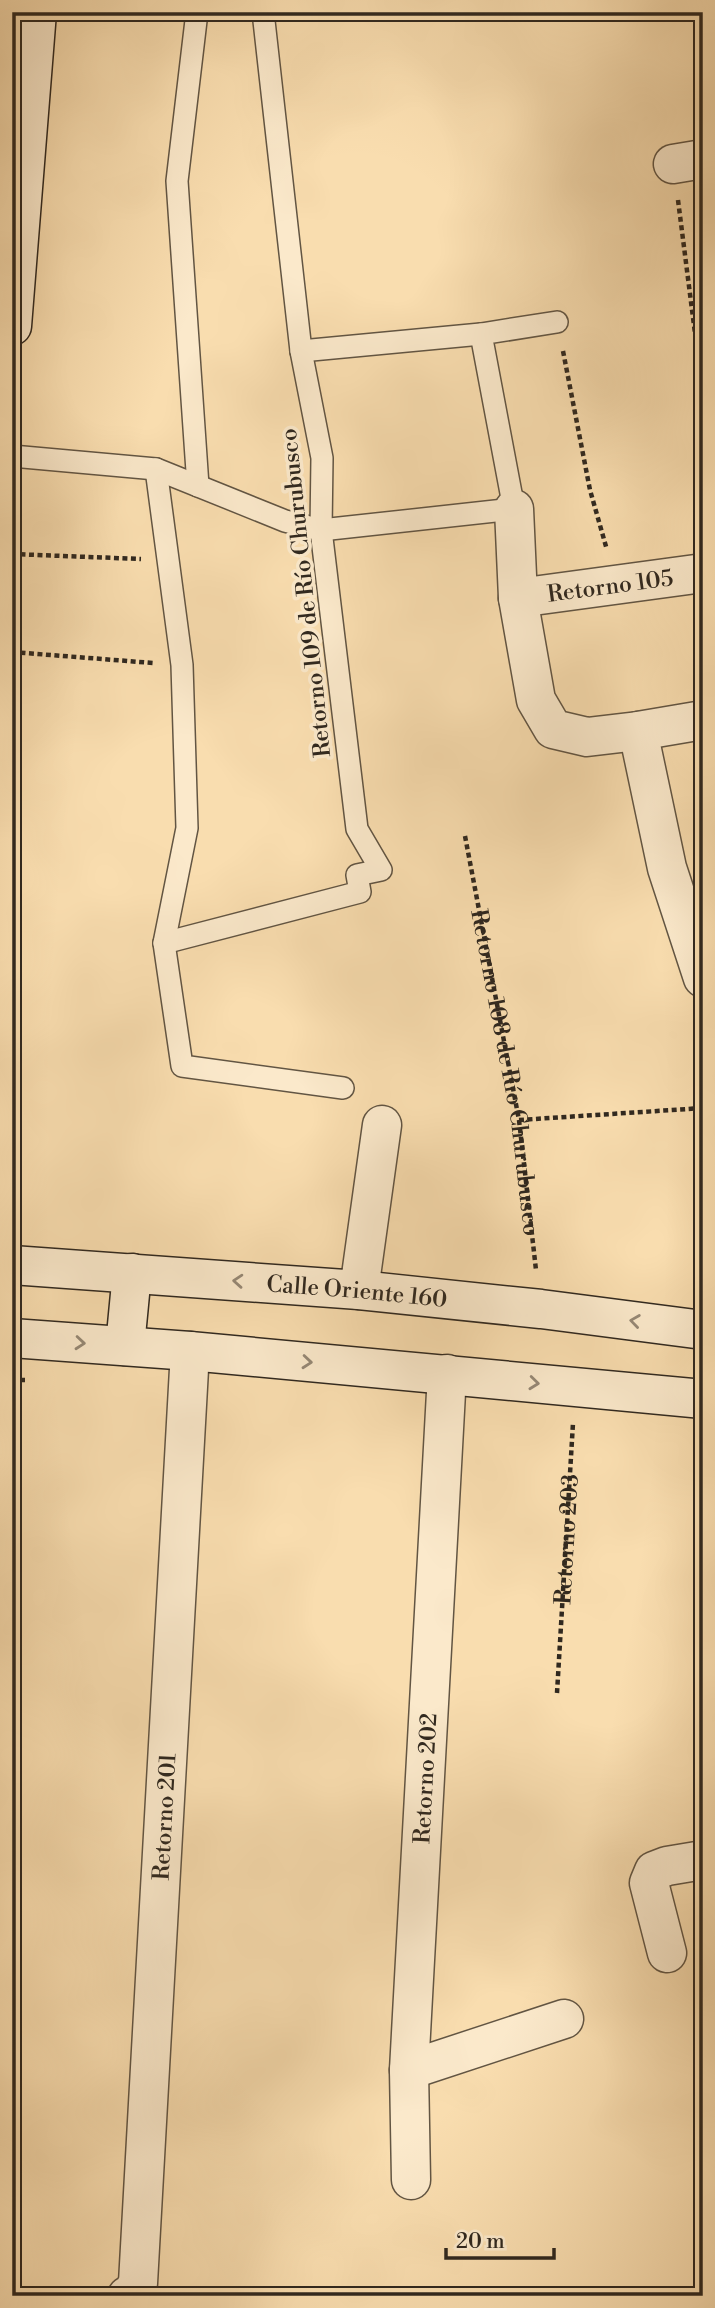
<svg xmlns="http://www.w3.org/2000/svg" width="715" height="2308" font-family="'Libre Bodoni',serif">
	<style>
		.lines { fill: none; stroke-linecap: round; stroke-linejoin: round }
		.lane-casing { stroke: #625543; stroke-width: 24 }
		.street-casing { stroke: #625543; stroke-width: 41 }
		.secondary-casing { stroke: #30281f; stroke-width: 41 }
		.path { stroke: #30281f; stroke-width: 4.5; stroke-dasharray: 5 3.5; stroke-linecap: butt }
		.lane { stroke: #fbe9cb; stroke-width: 21 }
		.street { stroke: #fbe9cb; stroke-width: 38 }
		.secondary { stroke: #fbe9cb; stroke-width: 38 }
		.oneway { stroke: #968875 }
		.labels { text-anchor: middle; stroke-width: 7; stroke-linejoin: round; paint-order: stroke }
		.street-label { font-size: 23px; fill: #30281f; stroke: #fbe9cb }
	</style>
	<rect width="100%" height="100%" fill="#f9ddaf"/>
	<filter id="stains"><feTurbulence type="fractalNoise" baseFrequency=".00286" numOctaves="4"/><feColorMatrix values="0 0 0 0 .2 0 0 0 0 .09 0 0 0 0 .02 0 0 0 .5 -.17"/></filter>
	<radialGradient id="worn" r=".72"><stop offset=".6" stop-color="#630" stop-opacity="0"/><stop offset="1" stop-color="#630" stop-opacity=".3"/></radialGradient>
	<g class="lines">
		<!-- lane casing -->
		<g class="lane-casing">
			<g id="lane">
				<path d="M197,12L177,181L198,486"/>
				<path d="M301,351L481,334"/>
				<path d="M12,456L156,469L285,521L321,530L514,509L481,334L557,322"/>
				<path d="M156,469L182,665L187,828L164,943L182,1066L343,1088"/>
				<path d="M164,943L360,892L357,875L381,870L357,829L321,530L322,458L301,351L263,12"/>
			</g>
		</g>
		<!-- street casing -->
		<g class="street-casing">
			<g id="street">
				<path d="M673,164L703,159"/>
				<path d="M514,509L518,598L536,700L553,729L587,737L638,731L703,720"/>
				<path id="s3" d="M518,598L703,573"/>
				<path d="M638,731L667,868L703,978"/>
				<path d="M359,1290L382,1125"/>
				<path d="M667,1953L649,1883L654,1871L667,1866L703,1860"/>
				<path d="M409,2070L564,2019"/>
				<path id="s4" d="M411,2180L409,2070L447,1374"/>
				<path id="s5" d="M127,2296L131,2295L138,2283L190,1351"/>
			</g>
		</g>
		<!-- secondary casing -->
		<g class="secondary-casing">
			<g id="secondary">
				<path d="M12,326L37,12"/>
				<path id="s6" d="M12,1265L359,1290L541,1309L703,1330"/>
				<path d="M12,1338L190,1351L703,1399"/>
				<path d="M125,1346L132,1273"/>
			</g>
		</g>
		<!-- path -->
		<g class="path">
			<path d="M678,200L703,396"/>
			<path d="M563,351L590,490L607,550"/>
			<path d="M12,554L141,559"/>
			<path d="M12,652L153,663"/>
			<path id="s1" d="M465,836L519,1120L536,1270"/>
			<path d="M519,1120L703,1108"/>
			<path d="M12,1380H25"/>
			<path id="s2" d="M557,1693L573,1423"/>
		</g>
		<!-- lane -->
		<use href="#lane" class="lane"/>
		<!-- street -->
		<use href="#street" class="street"/>
		<!-- secondary -->
		<use href="#secondary" class="secondary"/>
	</g>
	<!-- one-way arrows -->
	<defs><path id="oneway-chevron" d="M-2-3.5L2.5 0L-2 3.5" fill="none" stroke-width="1.6" stroke-linecap="round" stroke-linejoin="round" transform="scale(1.75)"/></defs>
	<g class="oneway">
		<use href="#oneway-chevron" transform="translate(238 1281) rotate(-176)"/>
		<use href="#oneway-chevron" transform="translate(635 1321) rotate(-172)"/>
		<use href="#oneway-chevron" transform="translate(80 1343) rotate(5)"/>
		<use href="#oneway-chevron" transform="translate(307 1362) rotate(5)"/>
		<use href="#oneway-chevron" transform="translate(534 1383) rotate(6)"/>
	</g>
	<g class="labels">
		<!-- street labels -->
		<g class="street-label">
			<text dy="8" stroke="none"><textPath href="#s3" startOffset="93">Retorno 105</textPath></text>
			<text transform="translate(305 593) rotate(-96)" y="8">Retorno 109 de Río Churubusco</text>
			<text dy="8" stroke="none"><textPath href="#s1" startOffset="240">Retorno 108 de Río Churubusco</textPath></text>
			<text dy="8" stroke="none"><textPath href="#s6" startOffset="346">Calle Oriente 160</textPath></text>
			<text dy="8" stroke="none"><textPath href="#s2" startOffset="154">Retorno 203</textPath></text>
			<text dy="8" stroke="none"><textPath href="#s4" startOffset="402">Retorno 202</textPath></text>
			<text dy="8" stroke="none"><textPath href="#s5" startOffset="485">Retorno 201</textPath></text>
		</g>
	</g>
	<!-- margin -->
	<rect width="715" height="2308" fill="none" stroke="#f9ddaf" stroke-width="42"/>
	<rect x="14" y="14" width="687" height="2280" fill="none" stroke="#30281f" stroke-width="3.5"/>
	<rect x="21" y="21" width="673" height="2266" fill="none" stroke="#30281f" stroke-width="2"/>
	<!-- scale -->
	<path d="M446 2248v10h108v-10" fill="none" stroke="#30281f" stroke-width="3.5"/>
	<text x="456" y="2248" font-size="21" fill="#30281f" stroke="#fbe9cb" stroke-width="5" paint-order="stroke">20 m</text>
	<rect width="100%" height="100%" filter="url(#stains)"/>
	<rect width="100%" height="100%" fill="url(#worn)"/>
</svg>
